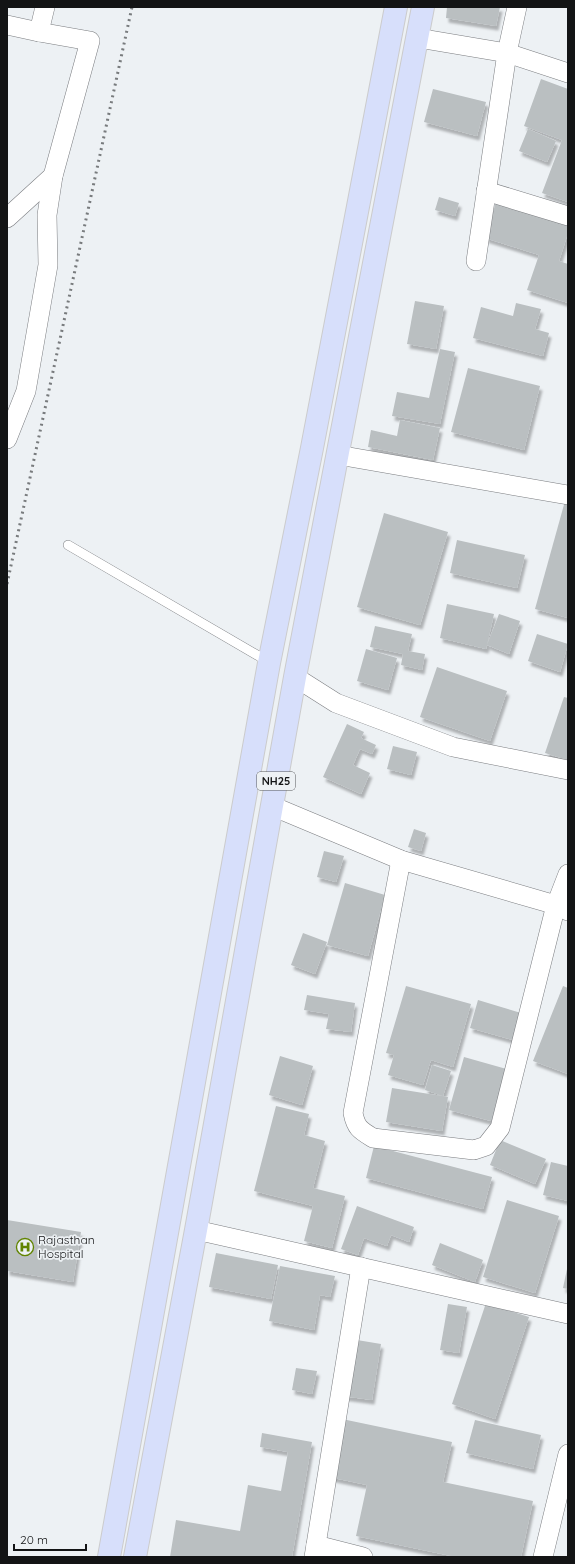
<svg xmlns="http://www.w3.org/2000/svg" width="575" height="1564" font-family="Quicksand,sans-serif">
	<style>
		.building { fill: #babfc1; filter: url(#shadow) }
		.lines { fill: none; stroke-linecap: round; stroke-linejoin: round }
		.lane-casing { stroke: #7b7d80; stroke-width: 10 }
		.street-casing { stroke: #7b7d80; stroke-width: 20 }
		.primary-casing { stroke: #cbcbcc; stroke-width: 24 }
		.lane { stroke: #fff; stroke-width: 9 }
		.street { stroke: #fff; stroke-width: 19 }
		.primary { stroke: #d7dffb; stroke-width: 22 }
		.rail { stroke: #787b7d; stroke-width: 3; stroke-dasharray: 2 4; stroke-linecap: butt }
		.labels { text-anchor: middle; stroke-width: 3.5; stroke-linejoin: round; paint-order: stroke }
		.shield { fill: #edf1f4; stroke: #545658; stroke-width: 1 }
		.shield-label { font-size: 11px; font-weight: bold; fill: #131415 }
		.poi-label { font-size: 12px; fill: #131415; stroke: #edf1f4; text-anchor: start }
	</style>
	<defs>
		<filter id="shadow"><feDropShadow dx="2.5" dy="4.5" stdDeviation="1" flood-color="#0004"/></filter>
	</defs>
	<rect width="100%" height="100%" fill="#edf1f4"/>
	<!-- building -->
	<g class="building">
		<path d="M447,7H500L496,26L446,18Z"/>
		<path d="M541,79L568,89V202L542,193L562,140L524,126Z"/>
		<path d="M433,89L486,102L477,136L424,122Z"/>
		<path d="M528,129L556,141L547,162L519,151Z"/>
		<path d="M439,197L459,203L455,216L435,210Z"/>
		<path d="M496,202L568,224V233L559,261L568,264V303L527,290L539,255L485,238Z"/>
		<path d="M415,301L444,306L436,349L407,344Z"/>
		<path d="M516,303L541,309L535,329L549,333L543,356L473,338L481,307L513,316Z"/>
		<path d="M440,349L455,352L440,424L392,416L397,392L429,398Z"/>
		<path d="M468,368L540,386L524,450L451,432Z"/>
		<path d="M400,420L440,428L433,460L368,447L371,430L397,436Z"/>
		<path d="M565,501H568V618L535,609Z"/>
		<path d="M384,513L448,532L420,625L357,607Z"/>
		<path d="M457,540L525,555L517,588L450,573Z"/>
		<path d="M447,604L494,614L487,645L499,614L520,621L509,654L487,645L486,649L440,638Z"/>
		<path d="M375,626L412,634L408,651L425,654L422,670L401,665L403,654L370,647Z"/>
		<path d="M537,634L568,644L560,672L528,661Z"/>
		<path d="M366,649L397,658L388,690L357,681Z"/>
		<path d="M437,667L507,691L490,741L420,717Z"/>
		<path d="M564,697L568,698V760L545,753Z"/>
		<path d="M347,724L364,732L361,738L376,745L372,754L360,749L353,765L370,773L361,794L323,777Z"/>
		<path d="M393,746L417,752L411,775L387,769Z"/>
		<path d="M414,829L426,833L421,851L408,847Z"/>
		<path d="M324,851L344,856L336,882L317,877Z"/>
		<path d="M345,883L385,895L368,956L327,945Z"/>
		<path d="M303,933L327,942L315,974L291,965Z"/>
		<path d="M406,986L471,1004L453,1067L431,1060L423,1085L388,1075L394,1055L386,1053Z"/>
		<path d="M563,986L568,988V1074L533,1061Z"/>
		<path d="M307,995L355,1003L351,1032L326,1029L329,1014L304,1010Z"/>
		<path d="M478,1000L521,1013L513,1040L470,1028Z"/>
		<path d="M280,1056L313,1066L302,1105L269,1095Z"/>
		<path d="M464,1057L510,1070L495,1122L449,1110Z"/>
		<path d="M432,1065L451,1071L443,1096L425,1090Z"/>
		<path d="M392,1088L448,1097L442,1131L386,1122Z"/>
		<path d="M276,1106L309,1114L304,1135L325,1141L313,1188L345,1196L332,1248L304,1241L313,1206L254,1191Z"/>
		<path d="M500,1140L546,1159L535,1184L490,1165Z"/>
		<path d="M374,1146L492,1177L483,1209L366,1178Z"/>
		<path d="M551,1162L568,1166V1201L543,1195Z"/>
		<path d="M507,1200L559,1216L535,1293L483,1277Z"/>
		<path d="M357,1206L414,1227L409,1242L391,1235L387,1246L364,1238L358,1255L341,1249Z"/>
		<path d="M7,1220L81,1232L73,1282L7,1271Z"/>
		<path d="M440,1243L483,1260L475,1282L432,1265Z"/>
		<path d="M216,1253L278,1265L271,1299L209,1287Z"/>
		<path d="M280,1266L335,1276L330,1297L320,1295L314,1330L269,1321Z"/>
		<path d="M567,1269H568V1289L563,1288Z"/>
		<path d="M486,1303L529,1317L495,1419L452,1404Z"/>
		<path d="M448,1304L467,1307L459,1353L440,1350Z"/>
		<path d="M351,1339L381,1344L372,1400L342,1396Z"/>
		<path d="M296,1368L317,1371L312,1394L292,1390Z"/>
		<path d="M342,1419L452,1442L443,1482L533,1501L521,1557H456L356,1536L367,1485L329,1477Z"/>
		<path d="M475,1420L541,1435L533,1469L466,1453Z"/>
		<path d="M262,1433L312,1442L292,1557H170L176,1520L240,1531L248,1485L281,1491L288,1452L260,1447Z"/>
	</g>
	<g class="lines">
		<!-- lane casing -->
		<g class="lane-casing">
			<path id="lane" d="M68,545L269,662"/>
		</g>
		<!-- street casing -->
		<g class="street-casing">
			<g id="street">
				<path d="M7,25L39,32"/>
				<path d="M418,38L507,53L568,73"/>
				<path d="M486,191L568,216"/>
				<path d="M7,218L53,176"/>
				<path d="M476,261L507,53L517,7"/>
				<path d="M7,439L26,391L48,265L47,215L53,176L90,41L39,32L45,7"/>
				<path d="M338,455L568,495"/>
				<path d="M295,677L336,703L453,747L568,770"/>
				<path d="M272,806L401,860L556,905L568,911"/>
				<path d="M401,860L353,1113C356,1128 360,1130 373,1138L474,1150L486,1146L500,1128L556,905L568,874"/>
				<path d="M196,1230L568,1314"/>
				<path d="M316,1545L363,1557"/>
				<path d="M314,1557L361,1267"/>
				<path d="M543,1557L568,1454"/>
			</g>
		</g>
		<!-- primary casing -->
		<g class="primary-casing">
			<g id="primary">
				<path d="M109,1557L269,663L312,448L396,7"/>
				<path d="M135,1557L196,1230L295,677L423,7"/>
			</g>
		</g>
		<!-- lane -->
		<use href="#lane" class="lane"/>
		<!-- street -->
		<use href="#street" class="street"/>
		<!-- primary -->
		<use href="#primary" class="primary"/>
		<!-- rail -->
		<path class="rail" d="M7,584L132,7"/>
	</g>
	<!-- icons -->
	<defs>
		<g id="hospital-ring" transform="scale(0.9)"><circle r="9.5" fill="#edf1f4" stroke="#618401" stroke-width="1.5"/><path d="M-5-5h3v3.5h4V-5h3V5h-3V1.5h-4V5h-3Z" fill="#618401"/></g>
	</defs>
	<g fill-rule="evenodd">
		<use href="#hospital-ring" x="25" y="1247"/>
	</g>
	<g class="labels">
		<!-- shield labels -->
		<rect class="shield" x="257" y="772" width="38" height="18" rx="3"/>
		<g class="shield-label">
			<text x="276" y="785">NH25</text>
		</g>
		<!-- poi labels -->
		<g class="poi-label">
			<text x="38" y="1244">Rajasthan<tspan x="38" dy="14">Hospital</tspan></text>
		</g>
	</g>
	<!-- border -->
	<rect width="575" height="1564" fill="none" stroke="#131415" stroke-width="16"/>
	<!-- scale -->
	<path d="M14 1544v6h72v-6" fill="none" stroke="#131415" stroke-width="2"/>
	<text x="20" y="1544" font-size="12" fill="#131415" stroke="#edf1f4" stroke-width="3" paint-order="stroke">20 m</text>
</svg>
